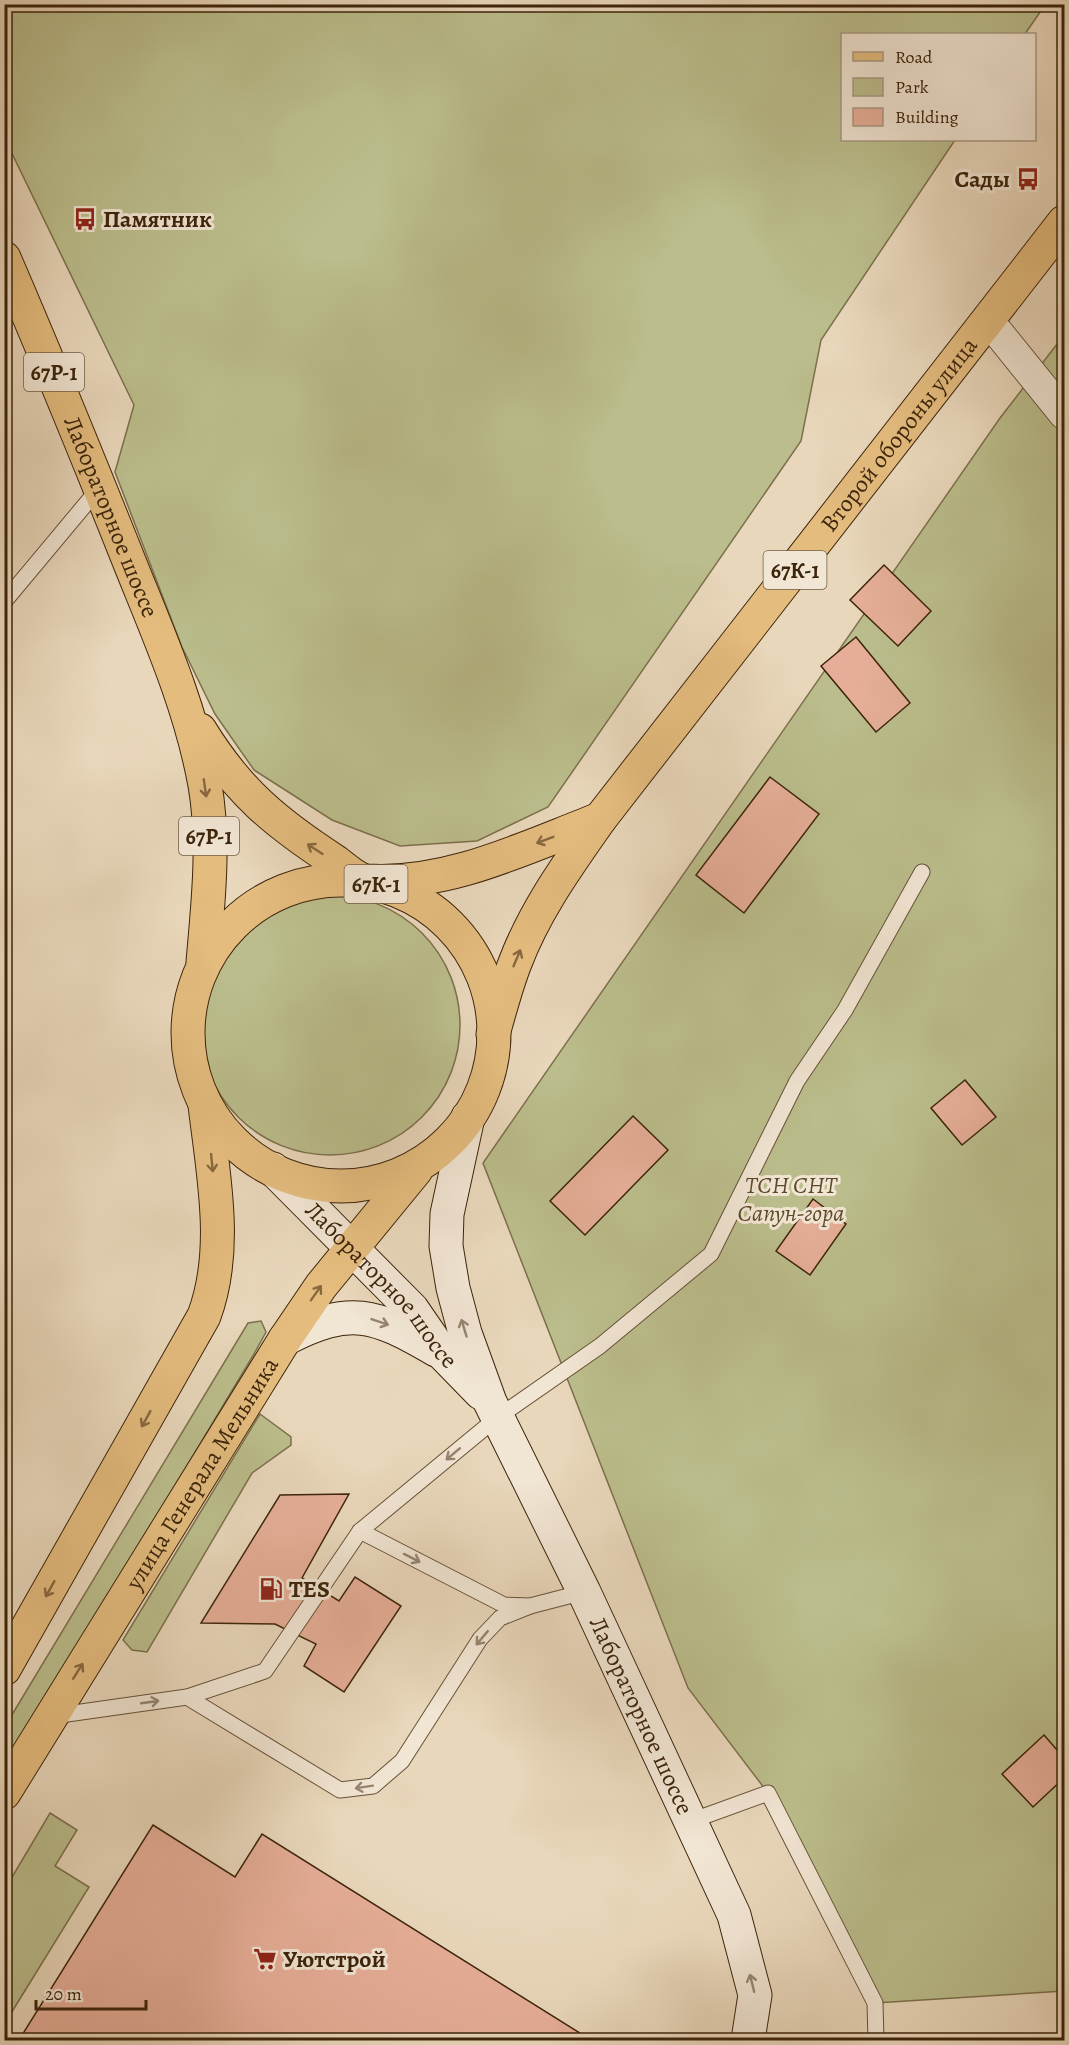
<svg xmlns="http://www.w3.org/2000/svg" width="1069" height="2045" font-family="Alegreya,serif">
	<style>
		.green { fill: #bbbd8c; stroke: #7c704c; stroke-width: 1.5 }
		.building { fill: #e6ae98; stroke: #3c240b; stroke-width: 1.5 }
		.lines { fill: none; stroke-linecap: round; stroke-linejoin: round }
		.lane-casing { stroke: #675137; stroke-width: 17 }
		.street-casing { stroke: #675137; stroke-width: 32 }
		.secondary-casing { stroke: #3c240b; stroke-width: 35 }
		.primary-casing { stroke: #3c240b; stroke-width: 35 }
		.lane { stroke: #f1e5d3; stroke-width: 15 }
		.street { stroke: #f1e5d3; stroke-width: 30 }
		.secondary { stroke: #f1e5d3; stroke-width: 33 }
		.primary { stroke: #e4bc7e; stroke-width: 33 }
		.oneway { stroke: #88683f }
		.oneway2 { stroke: #96846f }
		.labels { text-anchor: middle; stroke-width: 6; stroke-linejoin: round; paint-order: stroke }
		.shield { fill: #f1e5d3; stroke: #725e47; stroke-width: 1.5 }
		.shield-label { font-size: 22px; font-weight: bold; fill: #3c240b }
		.poi-label { font-size: 24px; font-weight: bold; fill: #3c240b; stroke: #f1e5d3; text-anchor: start }
		.street-label { font-size: 24px; fill: #3c240b; stroke: #f1e5d3 }
		.park-label { font-size: 24px; font-style: italic; fill: #5c4a2b; stroke: #f1e5d3 }
	</style>
	<rect width="100%" height="100%" fill="#e9d7bb"/>
	<filter id="stains"><feTurbulence type="fractalNoise" baseFrequency=".00333" numOctaves="4"/><feColorMatrix values="0 0 0 0 .2 0 0 0 0 .09 0 0 0 0 .02 0 0 0 .5 -.17"/></filter>
	<radialGradient id="worn" r=".72"><stop offset=".6" stop-color="#630" stop-opacity="0"/><stop offset="1" stop-color="#630" stop-opacity=".3"/></radialGradient>
	<!-- green -->
	<g class="green">
		<path d="M4,5L5,4L1045,5L1025,34H842V140H955L821,340L801,441L548,807L477,841L400,846L332,820L254,770L215,714L182,647L115,472L134,405L5,139Z"/>
		<path d="M1064,335V1991L875,2003L768,1793L688,1688L483,1163L1000,418Z"/>
		<circle cx="330" cy="1025" r="130"/>
		<path d="M261,1321L266,1332L254,1354L5,1769L4,1728L248,1323Z"/>
		<path d="M260,1414L291,1437V1445L252,1473L147,1652L132,1650L123,1640Z"/>
		<path d="M50,1813L77,1830L55,1866L89,1887L5,2023V1889Z"/>
	</g>
	<!-- building -->
	<g class="building">
		<path d="M884,565L931,611L898,646L850,600Z"/>
		<path d="M856,637L910,703L876,732L821,666Z"/>
		<path d="M770,777L819,814L744,913L696,875Z"/>
		<path d="M965,1080L996,1117L962,1145L931,1108Z"/>
		<path d="M633,1116L668,1150L585,1235L550,1201Z"/>
		<path d="M813,1199L846,1224L810,1275L776,1251Z"/>
		<path d="M349,1494L302,1578L339,1601L355,1577L401,1606L344,1692L304,1666L316,1644L275,1624L201,1623L280,1495Z"/>
		<path d="M1044,1735L1064,1758V1778L1033,1807L1002,1774Z"/>
		<path d="M153,1825L235,1877L262,1834L591,2040H19Z"/>
	</g>
	<g class="lines">
		<!-- lane casing -->
		<g class="lane-casing">
			<g id="lane">
				<path d="M4,602L100,487"/>
				<path d="M360,1531L504,1605L530,1606L584,1592"/>
				<path d="M187,1697L340,1790L373,1786L402,1761L480,1639L500,1618L530,1606"/>
				<path d="M53,1716L187,1697L265,1671L360,1531L498,1417L600,1346L711,1254L797,1081L845,1010L922,872"/>
				<path d="M691,1821L768,1793L875,2003L876,2040"/>
			</g>
		</g>
		<!-- street casing -->
		<g class="street-casing">
			<path id="street" d="M988,320L1064,414"/>
		</g>
		<!-- secondary casing -->
		<g class="secondary-casing">
			<g id="secondary">
				<path id="s1" d="M468,1117L447,1214L446,1246L453,1288L465,1333L490,1402L584,1592L734,1915L755,1995L748,2040"/>
				<path id="s2" d="M273,1169L412,1309L443,1354L481,1393"/>
				<path d="M285,1339C351,1305 374,1314 436,1350"/>
			</g>
		</g>
		<!-- primary casing -->
		<g class="primary-casing">
			<g id="primary">
				<path id="s3" d="M4,258C48,360 90,463 131,566C160,638 191,708 205,785C215,844 208,904 203,962"/>
				<path d="M200,730C238,792 276,823 336,862C344,868 357,880 367,881C449,886 526,847 600,819"/>
				<circle cx="341" cy="1033" r="153"/>
				<path id="s4" d="M493,1034C500,1010 506,986 515,963C535,910 568,865 600,819L1064,222"/>
				<path d="M4,1669L204,1316C229,1249 213,1174 205,1105"/>
				<path id="s5" d="M4,1793L285,1339L321,1286L416,1170"/>
			</g>
		</g>
		<!-- lane -->
		<use href="#lane" class="lane"/>
		<!-- street -->
		<use href="#street" class="street"/>
		<!-- secondary -->
		<use href="#secondary" class="secondary"/>
		<!-- primary -->
		<use href="#primary" class="primary"/>
	</g>
	<!-- one-way arrows -->
	<defs><path id="oneway-shaft" d="M-6 0H5M1.5-3L5.5 0L1.5 3" fill="none" stroke-width="1.6" stroke-linecap="round" stroke-linejoin="round" transform="scale(1.5)"/></defs>
	<g class="oneway">
		<use href="#oneway-shaft" transform="translate(205 788) rotate(82)"/>
		<use href="#oneway-shaft" transform="translate(545 840) rotate(159)"/>
		<use href="#oneway-shaft" transform="translate(315 849) rotate(-147)"/>
		<use href="#oneway-shaft" transform="translate(517 958) rotate(-67)"/>
		<use href="#oneway-shaft" transform="translate(212 1163) rotate(84)"/>
		<use href="#oneway-shaft" transform="translate(316 1293) rotate(-55)"/>
		<use href="#oneway-shaft" transform="translate(146 1419) rotate(119)"/>
		<use href="#oneway-shaft" transform="translate(50 1589) rotate(119)"/>
		<use href="#oneway-shaft" transform="translate(78 1671) rotate(-58)"/>
	</g>
	<g class="oneway2">
		<use href="#oneway-shaft" transform="translate(380 1322) rotate(19)"/>
		<use href="#oneway-shaft" transform="translate(464 1328) rotate(-107)"/>
		<use href="#oneway-shaft" transform="translate(453 1454) rotate(140)"/>
		<use href="#oneway-shaft" transform="translate(412 1558) rotate(27)"/>
		<use href="#oneway-shaft" transform="translate(482 1638) rotate(130)"/>
		<use href="#oneway-shaft" transform="translate(150 1702) rotate(-8)"/>
		<use href="#oneway-shaft" transform="translate(364 1787) rotate(171)"/>
		<use href="#oneway-shaft" transform="translate(752 1983) rotate(-104)"/>
	</g>
	<!-- icons -->
	<defs>
		<g id="bus-bare" transform="scale(1.8)"><path d="M-5-6H5V4H4V6H2V4H-2V6H-4V4H-5ZM-3.5-4V0h7V-4ZM-3.5 1.2v1.5H-2V1.2ZM2 1.2v1.5H3.5V1.2Z" fill="#8f2418" stroke="#f1e5d3" stroke-width="2.5" paint-order="stroke"/></g>
		<g id="fuel-bare" transform="scale(1.8)"><path d="M-5.5-6h7V0h2V4h1.3V-2.5L3-4.5l.8-.8L6-3V5H2.5V1h-1V6h-7ZM-4.2-4.7v3.2H.2V-4.7Z" fill="#8f2418" stroke="#f1e5d3" stroke-width="2.5" paint-order="stroke"/></g>
		<g id="supermarket-bare" transform="scale(1.8)"><path d="M-6-5.5h2.5l.6 2H6L4.5 2H-2.5L-4.4-4H-6ZM-1.5 3.2a1.3 1.3 0 1 0 .1 0ZM3 3.2a1.3 1.3 0 1 0 .1 0Z" fill="#8f2418" stroke="#f1e5d3" stroke-width="2.5" paint-order="stroke"/></g>
	</defs>
	<g fill-rule="evenodd">
		<use href="#bus-bare" x="1028" y="179"/>
		<use href="#bus-bare" x="85" y="219"/>
		<use href="#fuel-bare" x="271" y="1589"/>
		<use href="#supermarket-bare" x="265" y="1959"/>
	</g>
	<g class="labels">
		<!-- shield labels -->
		<g class="shield">
			<rect x="24" y="353" width="60" height="38" rx="4.5"/>
			<rect x="763.5" y="551" width="63" height="38" rx="4.5"/>
			<rect x="179" y="817" width="60" height="38" rx="4.5"/>
			<rect x="344.5" y="865" width="63" height="38" rx="4.5"/>
		</g>
		<g class="shield-label">
			<text x="54" y="380">67Р-1</text>
			<text x="795" y="578">67К-1</text>
			<text x="209" y="844">67Р-1</text>
			<text x="376" y="892">67К-1</text>
		</g>
		<!-- poi labels -->
		<g class="poi-label">
			<text x="1010" y="187" text-anchor="end">Сады</text>
			<text x="103" y="227">Памятник</text>
			<text x="289" y="1597">TES</text>
			<text x="283" y="1967">Уютстрой</text>
		</g>
		<!-- street labels -->
		<g class="street-label">
			<text dy="8" stroke="none"><textPath href="#s4" startOffset="729">Второй обороны улица</textPath></text>
			<text dy="8" stroke="none"><textPath href="#s3" startOffset="280">Лабораторное шоссе</textPath></text>
			<text dy="8" stroke="none"><textPath href="#s2" startOffset="159">Лабораторное шоссе</textPath></text>
			<text dy="8" stroke="none"><textPath href="#s5" startOffset="376">улица Генерала Мельника</textPath></text>
			<text dy="8" stroke="none"><textPath href="#s1" startOffset="642">Лабораторное шоссе</textPath></text>
		</g>
		<!-- park labels -->
		<g class="park-label">
			<text x="791" y="1193">ТСН СНТ<tspan x="791" dy="28">Сапун-гора</tspan></text>
		</g>
	</g>
	<!-- margin -->
	<rect width="1069" height="2045" fill="none" stroke="#e9d7bb" stroke-width="24"/>
	<rect x="6" y="6" width="1057" height="2033" fill="none" stroke="#3c240b" stroke-width="3"/>
	<rect x="12" y="12" width="1045" height="2021" fill="none" stroke="#3c240b" stroke-width="1.5"/>
	<!-- legend -->
	<rect x="841" y="33" width="195" height="108" fill="#f1e5d3" stroke="#a99883" stroke-width="1.5"/>
	<rect x="853" y="52" width="30" height="9" fill="#e4bc7e" stroke="#a99883" stroke-width="1.5"/>
	<text x="895" y="63" font-size="18" fill="#3c240b">Road</text>
	<rect x="853" y="78" width="30" height="18" fill="#bbbd8c" stroke="#a99883" stroke-width="1.5"/>
	<text x="895" y="93" font-size="18" fill="#3c240b">Park</text>
	<rect x="853" y="108" width="30" height="18" fill="#e6ae98" stroke="#a99883" stroke-width="1.5"/>
	<text x="895" y="123" font-size="18" fill="#3c240b">Building</text>
	<!-- scale -->
	<path d="M36 2000v9h110v-9" fill="none" stroke="#3c240b" stroke-width="3"/>
	<text x="45" y="2000" font-size="18" fill="#3c240b" stroke="#f1e5d3" stroke-width="4.5" paint-order="stroke">20 m</text>
	<rect width="100%" height="100%" filter="url(#stains)"/>
	<rect width="100%" height="100%" fill="url(#worn)"/>
</svg>
